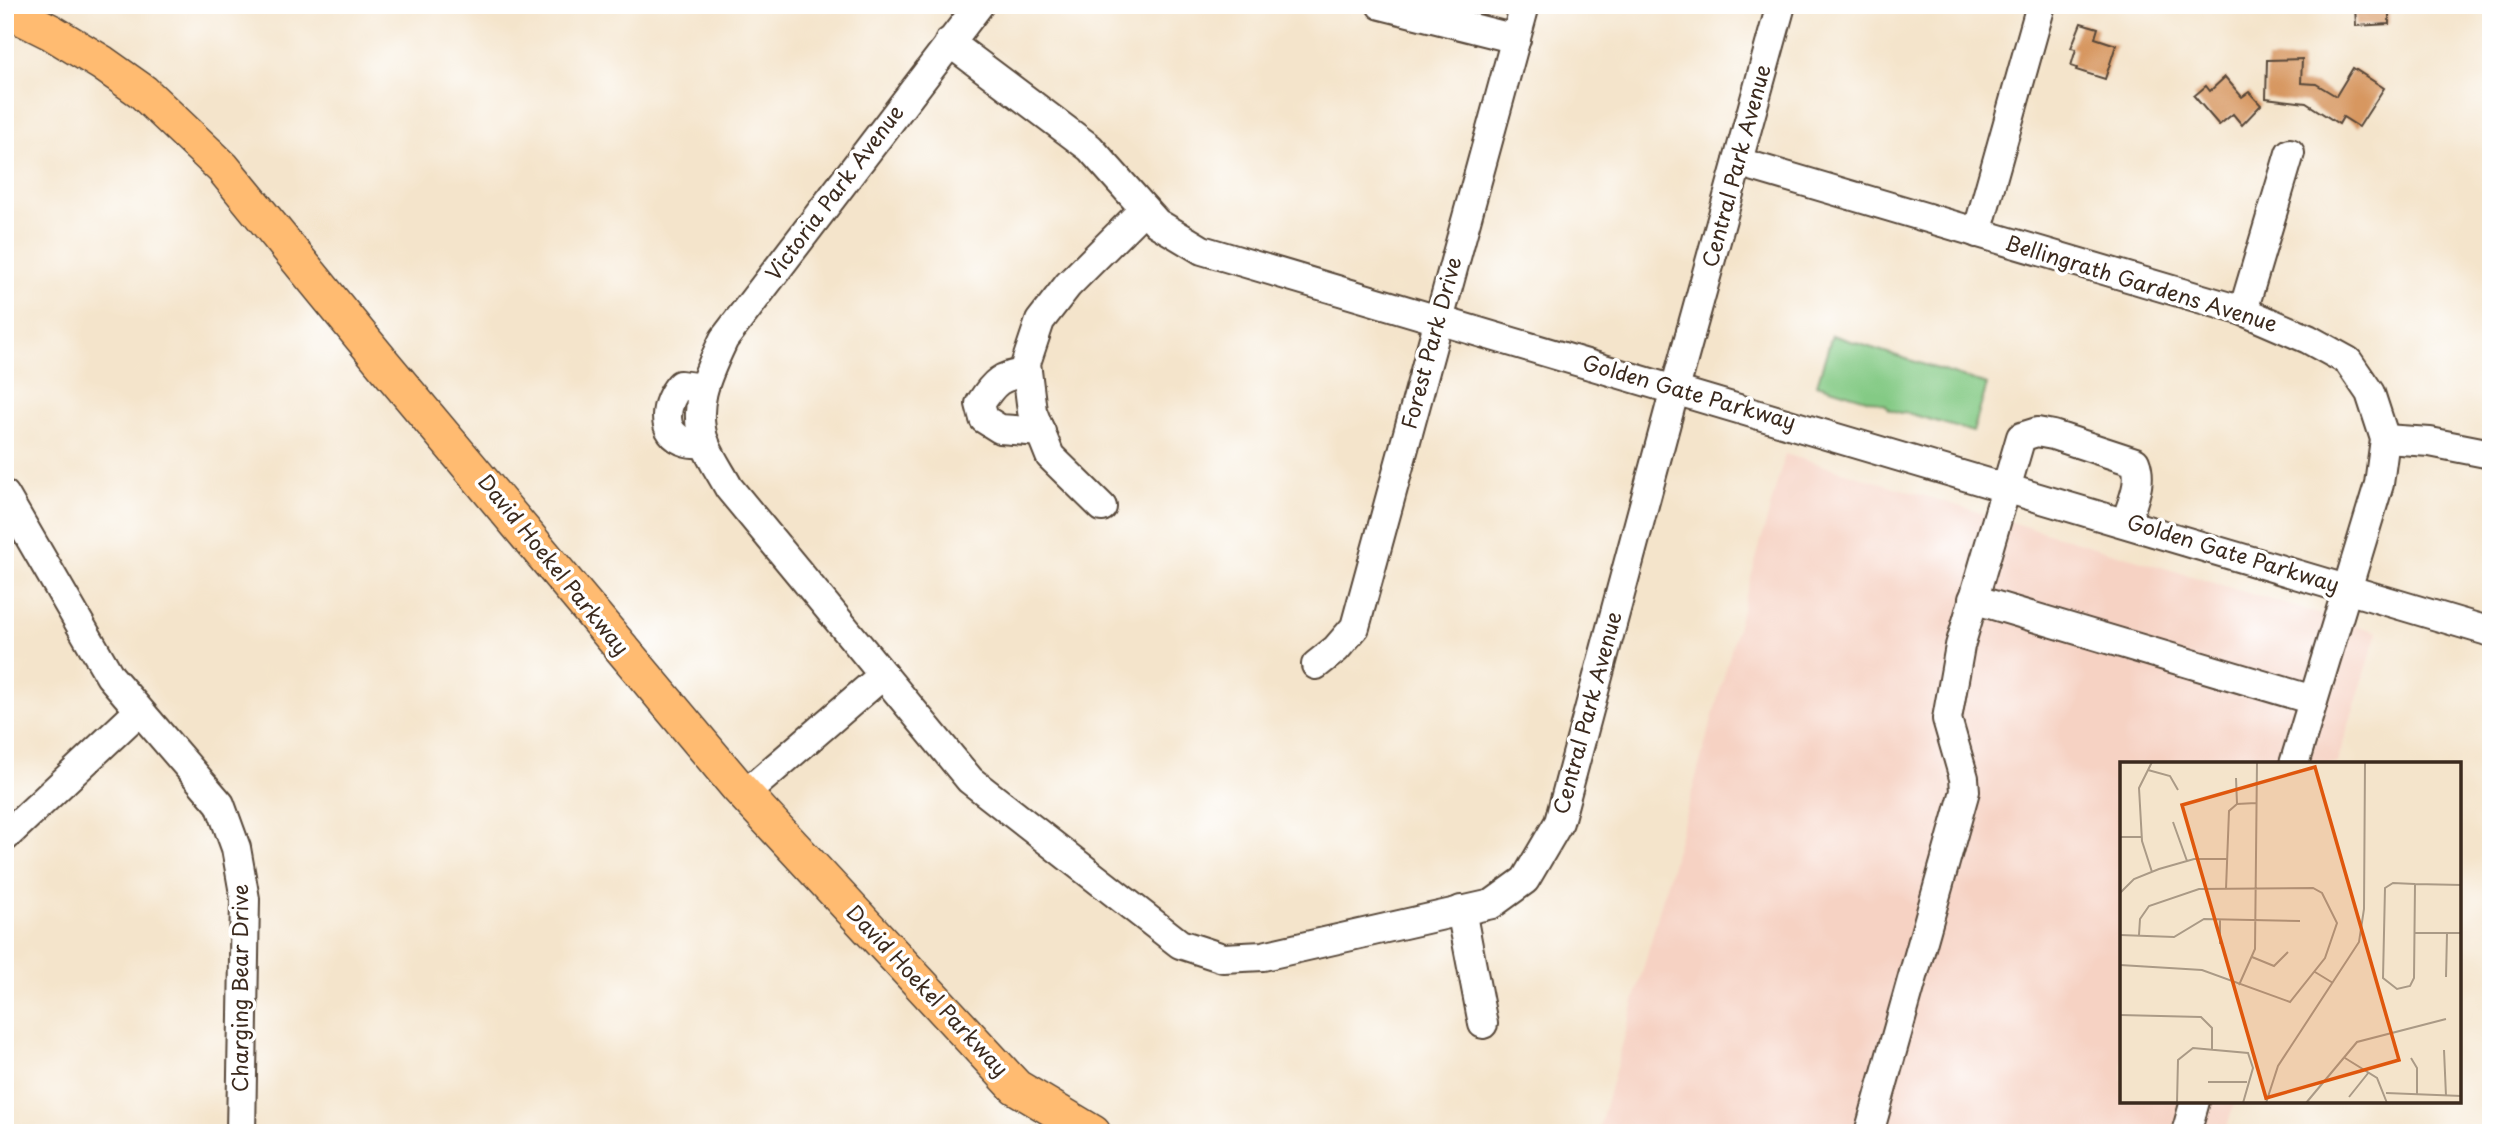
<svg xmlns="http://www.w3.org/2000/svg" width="2496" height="1138" font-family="'Playpen Sans',sans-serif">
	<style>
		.built { fill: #f6d2c3 }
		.green { fill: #84ca85; stroke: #607a52; stroke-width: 2 }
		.building { fill: #d79761 }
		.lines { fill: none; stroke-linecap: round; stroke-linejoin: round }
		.minor-casing { stroke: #574638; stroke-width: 32 }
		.major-casing { stroke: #574638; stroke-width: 38 }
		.minor { stroke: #fff; stroke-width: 28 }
		.major { stroke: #ffbb71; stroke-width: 35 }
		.labels { text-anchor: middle; stroke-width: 7; stroke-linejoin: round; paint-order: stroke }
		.street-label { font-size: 21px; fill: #3b2a1e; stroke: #fff }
		.inset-road { fill: none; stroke: #aa9a86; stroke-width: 2 }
		.view { fill: #df570d; fill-opacity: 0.15; stroke: #df570d; stroke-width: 3.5 }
		.inset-edge { fill: none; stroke: #3b2a1e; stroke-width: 3.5 }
	</style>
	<rect width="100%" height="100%" fill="#fff"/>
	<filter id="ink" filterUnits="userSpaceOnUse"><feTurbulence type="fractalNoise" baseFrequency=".0143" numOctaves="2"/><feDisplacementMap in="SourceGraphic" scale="14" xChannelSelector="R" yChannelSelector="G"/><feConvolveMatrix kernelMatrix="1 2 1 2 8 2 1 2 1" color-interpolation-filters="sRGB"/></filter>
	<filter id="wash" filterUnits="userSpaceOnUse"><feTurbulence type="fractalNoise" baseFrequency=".00686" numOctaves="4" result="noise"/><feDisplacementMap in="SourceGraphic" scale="28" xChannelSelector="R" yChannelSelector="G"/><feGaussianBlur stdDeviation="1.57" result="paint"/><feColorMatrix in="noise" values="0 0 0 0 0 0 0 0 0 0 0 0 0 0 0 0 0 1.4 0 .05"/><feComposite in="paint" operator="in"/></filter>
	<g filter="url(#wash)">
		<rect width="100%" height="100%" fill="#f4e4cb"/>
		<!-- built -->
		<path class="built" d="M1785,454L2378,632L2337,763L2122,764V1101H2235L2225,1133H1598Z"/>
		<!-- green -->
		<path class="green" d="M1832,335L1987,385L1973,432L1904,412L1901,413L1888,409L1886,405L1817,384Z"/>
		<g id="blocks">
			<!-- building -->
			<g class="building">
				<path d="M2355,5H2389V24L2356,26Z"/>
				<path d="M2081,23L2098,28L2095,38L2116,45L2105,79L2076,70L2077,68L2071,66L2076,49L2071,48Z"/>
				<path d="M2302,59L2301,83L2316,84L2336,96L2353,68L2384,88L2359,127L2343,117L2339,124L2306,103L2266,98L2267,60Z"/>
				<path d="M2225,77L2242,97L2249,92L2261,105L2242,125L2233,114L2219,125L2194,96L2206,86L2210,91Z"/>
			</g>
		</g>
	</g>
	<g filter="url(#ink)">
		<use href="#blocks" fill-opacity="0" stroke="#574638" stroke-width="2"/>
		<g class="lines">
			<!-- minor casing -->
			<g class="minor-casing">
				<g id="minor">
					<path d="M979,5L724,339C708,373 691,406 705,444C711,459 721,473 729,488L970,780L1180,944L1223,958L1263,956L1492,904L1525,880L1559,822L1675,389L1781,5"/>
					<path d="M1381,5L1516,39"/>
					<path d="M949,42L1090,148L1157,223L1202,250L2491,632"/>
					<path d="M1738,162L2243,311L2308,339L2348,361L2370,393L2385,439L2379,484L2294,764"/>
					<path d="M1977,233L2041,5"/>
					<path d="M2243,311L2290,153"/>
					<path d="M1027,373C1001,375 994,382 980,404L984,419L1000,429L1041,432"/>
					<path d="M703,388L680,385C665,402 658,434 687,442C692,444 700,443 705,443"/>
					<path d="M2385,439L2430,442L2491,454"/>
					<path d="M5,495L110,676L220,804L236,848L245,899L241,1133"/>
					<path d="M1102,507L1050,456L1032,411L1026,363L1040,321L1068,285L1144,209"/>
					<path d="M1973,599L2313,700"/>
					<path d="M1316,665L1336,649L1355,627L1525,5"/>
					<path d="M746,793L883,675"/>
					<path d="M5,837L139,711"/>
					<path d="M1461,910L1483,1024"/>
					<path d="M1869,1133L1965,791L1964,778L1947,719L1960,646L2021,437L2037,432L2053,435L2135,462C2143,482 2132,502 2126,522"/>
					<path d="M2186,1133L2195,1101"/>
				</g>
			</g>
			<!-- major casing -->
			<g class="major-casing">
				<path id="major" d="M5,9L51,32L102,63L143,92L223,168L381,361L737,786L1016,1087L1093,1133"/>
			</g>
			<!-- minor -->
			<use href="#minor" class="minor"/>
			<!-- major -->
			<use href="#major" class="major"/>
		</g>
	</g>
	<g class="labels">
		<!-- street labels -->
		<g class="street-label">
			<text transform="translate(1737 166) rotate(-75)" y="7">Central Park Avenue</text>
			<text transform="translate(835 193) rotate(-53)" y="7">Victoria Park Avenue</text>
			<text transform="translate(2141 284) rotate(17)" y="7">Bellingrath Gardens Avenue</text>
			<text transform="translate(1432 343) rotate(-75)" y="7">Forest Park Drive</text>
			<text transform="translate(1689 393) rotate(16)" y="7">Golden Gate Parkway</text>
			<text transform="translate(2233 554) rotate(17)" y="7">Golden Gate Parkway</text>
			<text transform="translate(553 565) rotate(51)" y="7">David Hoekel Parkway</text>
			<text transform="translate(1588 713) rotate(-75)" y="7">Central Park Avenue</text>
			<text transform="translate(241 988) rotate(-90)" y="7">Charging Bear Drive</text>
			<text transform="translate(927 991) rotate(47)" y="7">David Hoekel Parkway</text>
		</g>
	</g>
	<!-- overview -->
	<g transform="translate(2120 762)">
		<rect width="341" height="341" fill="#f4e4cb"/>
		<path class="inset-road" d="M28,8L50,14L58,28M116,16L117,42M53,60L67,99M0,75H22M32,110L22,79L19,26L32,0M295,122L294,216L290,224L277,227L263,216L265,126L273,121L295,122L342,123M106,127L109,49L117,42L136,41M0,131L14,117L39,107L74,97H107M100,157V182M294,171H342M0,173L54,175L84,157L180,159M132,195L154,204L168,190M0,203L82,208L170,240L205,196L217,161L202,131L193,126L79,127L29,144L20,157L19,173M195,210L213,221M326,215L327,171M119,223L135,187L137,0M0,253L81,255L92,266V287M324,288L326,334M225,296L257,316L267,341M291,296L297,306V333M88,320H127M266,331L342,334M229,335L249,310M57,341L58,298L73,286L128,291L133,306L123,341M146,341L158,304L239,180L244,147L245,0M186,341L237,280L326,257"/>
		<path class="view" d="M195,5L279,298L146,336L62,43Z"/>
		<rect width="341" height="341" class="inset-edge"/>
	</g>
	<!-- margin -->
	<rect width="2496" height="1138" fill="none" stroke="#fff" stroke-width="28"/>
</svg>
